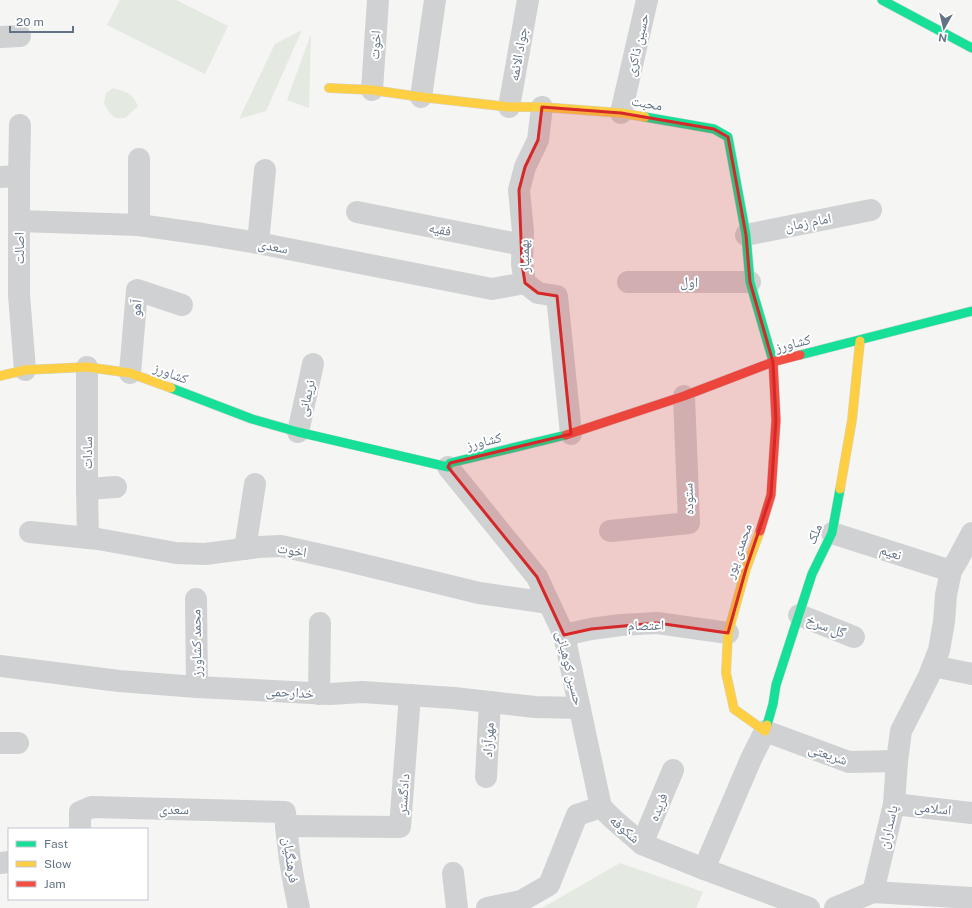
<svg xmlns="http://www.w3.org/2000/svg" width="972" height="908" font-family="'Public Sans','Noto Naskh Arabic',sans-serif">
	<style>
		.green { fill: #e4e9e1 }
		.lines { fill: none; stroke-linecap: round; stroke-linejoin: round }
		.fast-casing { stroke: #d1d3d4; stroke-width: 10 }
		.slow-casing { stroke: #d1d3d4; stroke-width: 10 }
		.jam-casing { stroke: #d1d3d4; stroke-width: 10 }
		.street { stroke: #d0d1d2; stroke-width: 22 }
		.fast { stroke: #16e098; stroke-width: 9 }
		.slow { stroke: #ffcf43; stroke-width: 9 }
		.jam { stroke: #f24e42; stroke-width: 9 }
		.marked { fill: #d62828; fill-opacity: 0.2; stroke: #d62828; stroke-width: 3; stroke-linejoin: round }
		.labels { text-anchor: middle; stroke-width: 4; stroke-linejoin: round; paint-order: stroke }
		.street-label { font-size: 14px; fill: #637386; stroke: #fff }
	</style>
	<rect width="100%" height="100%" fill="#f5f5f3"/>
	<!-- green -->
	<g class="green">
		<path d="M120,0H176L228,26L205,74L107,25Z"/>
		<path d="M302,30L266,111L239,119L275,44Z"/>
		<path d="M311,34L309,108L287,100Z"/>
		<path d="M113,88C126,92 132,92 138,106L125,118H115L109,112L104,103L106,93Z"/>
		<path d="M620,863L703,892L696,908H542Z"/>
	</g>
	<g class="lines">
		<!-- fast casing -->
		<g class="fast-casing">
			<g id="fast">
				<path d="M882,0L972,48"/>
				<path d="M645,117L714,129L728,137L746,235L750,282L773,361"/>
				<path d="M800,355L972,311"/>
				<path d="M171,388L252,419L298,432L448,467L450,463L566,435"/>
				<path d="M767,725L773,704L776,685L812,574L832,533L840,489"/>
			</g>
		</g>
		<!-- slow casing -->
		<g class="slow-casing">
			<g id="slow">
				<path d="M329,88L372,90L421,97L509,107H542L621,113L645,117"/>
				<path d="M0,376L25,370L87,367L130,373L171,388"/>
				<path d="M840,489L852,420L860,341"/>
				<path d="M760,531L746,569L728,633L726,673L734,709L765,731L767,725"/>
			</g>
		</g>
		<!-- jam casing -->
		<g class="jam-casing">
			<g id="jam">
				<path d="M566,435L684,396L773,362L800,355"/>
				<path d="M760,531L771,495L776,420L773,361"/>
			</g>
		</g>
		<!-- street -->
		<g class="street">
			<path d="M0,37L20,36"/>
			<path d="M372,90L378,0"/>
			<path d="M421,97L435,0"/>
			<path d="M509,107L528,0"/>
			<path d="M542,107L538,140L525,167L519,190L523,232L522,264L525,283L538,293L557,296L571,434"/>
			<path d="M621,113L647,0"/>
			<path d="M20,125L19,176V295L25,370"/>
			<path d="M0,177L19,176"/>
			<path d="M357,212L523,245"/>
			<path d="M19,221L139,225L203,234L258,243L492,289L525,283"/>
			<path d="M139,225V159"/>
			<path d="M746,235L871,210"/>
			<path d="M258,243L265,170"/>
			<path d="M628,282H750"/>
			<path d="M87,367V489L88,538"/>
			<path d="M130,373L137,290L182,305"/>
			<path d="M298,432L313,364"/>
			<path d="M448,467L537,577L564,635L601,807"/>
			<path d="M87,489L116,487"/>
			<path d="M610,531L689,523L684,396"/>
			<path d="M30,532L98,539L176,553L205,554L259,547L281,546L344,560L479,593L549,603"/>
			<path d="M832,533L951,571"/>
			<path d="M245,549L255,484"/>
			<path d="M196,599L197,687"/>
			<path d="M799,615L854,637"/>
			<path d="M564,635L591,629L621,625L657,623L728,633"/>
			<path d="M0,666L119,681L197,687L330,694L362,692L454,698L535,707L580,708"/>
			<path d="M933,666L972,674"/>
			<path d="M319,694L320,623"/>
			<path d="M0,743H18"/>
			<path d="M486,777L490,702"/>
			<path d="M894,804L972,813"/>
			<path d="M286,826L400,827L410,695"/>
			<path d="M80,829V812L92,807L285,812C287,844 292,877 299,908"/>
			<path d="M642,844L673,770"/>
			<path d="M0,863L9,862"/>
			<path d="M704,869L751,759L765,731L849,762L897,761L901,731L929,676L939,650L944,622L946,595L951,571L957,561L972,533"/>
			<path d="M453,873L457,908"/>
			<path d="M873,892L894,804L897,761"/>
			<path d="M487,908L521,901L549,885L577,815L601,807L613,819L642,844L704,869L809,908"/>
			<path d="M835,908L873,892L972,898"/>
		</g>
		<!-- fast -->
		<use href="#fast" class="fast"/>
		<!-- slow -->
		<use href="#slow" class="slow"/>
		<!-- jam -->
		<use href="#jam" class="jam"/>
	</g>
	<!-- marked area -->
	<path class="marked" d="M542,107L621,113L714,129L728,137L746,235L750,282L773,362L776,420L771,495L746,569L728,633L657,623L591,629L564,635L537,577L448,467L450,463L571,434L557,296L538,293L525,283L522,264L519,190L525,167L538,140Z"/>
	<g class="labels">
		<!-- street labels -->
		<g class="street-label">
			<text transform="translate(375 45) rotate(-86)" y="5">اخوت</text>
			<text transform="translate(637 45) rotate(-77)" y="5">حسین ذاکری</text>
			<text transform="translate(518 54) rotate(-80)" y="5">جواد الائمه</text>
			<text transform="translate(647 103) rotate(10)" y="5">محبت</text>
			<text transform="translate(808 222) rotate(-11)" y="5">امام زمان</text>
			<text transform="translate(440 229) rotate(11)" y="5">فقیه</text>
			<text transform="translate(273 246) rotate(11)" y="5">سعدی</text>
			<text transform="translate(19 248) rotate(-90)" y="5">اصالت</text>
			<text transform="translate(524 256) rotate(-91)" y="5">بهمنیار</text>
			<text x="689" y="287">اول</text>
			<text transform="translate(136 308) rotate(-85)" y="5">آهو</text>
			<text transform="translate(793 343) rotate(-14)" y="5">کشاورز</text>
			<text transform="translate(171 373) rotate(21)" y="5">کشاورز</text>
			<text transform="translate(306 398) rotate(-77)" y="5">نریمانی</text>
			<text transform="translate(484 441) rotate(-14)" y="5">کشاورز</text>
			<text transform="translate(87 453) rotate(-90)" y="5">سادات</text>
			<text transform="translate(688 499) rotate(-92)" y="5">ستوده</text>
			<text transform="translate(814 534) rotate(-68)" y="5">ملک</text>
			<text transform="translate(292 550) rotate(9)" y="5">اخوت</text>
			<text transform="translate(738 551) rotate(-71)" y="5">محمدی پور</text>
			<text transform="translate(891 552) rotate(18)" y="5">نعیم</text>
			<text transform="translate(646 625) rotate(-1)" y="5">اعتصام</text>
			<text transform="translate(826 626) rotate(21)" y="5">گل سرخ</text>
			<text transform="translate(196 643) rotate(-91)" y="5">محمد کشاورز</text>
			<text transform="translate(570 668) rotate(76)" y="5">حسین کوهیانی</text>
			<text transform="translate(290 692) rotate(3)" y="5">خدارحمی</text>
			<text transform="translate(488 740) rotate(-87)" y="5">مهرآزاد</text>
			<text transform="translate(828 754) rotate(19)" y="5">شریعتی</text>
			<text transform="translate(403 794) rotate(-86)" y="5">دادگستر</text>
			<text transform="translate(658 807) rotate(-68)" y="5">فریده</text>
			<text transform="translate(933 808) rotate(6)" y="5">اسلامی</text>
			<text transform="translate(174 809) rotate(1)" y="5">سعدی</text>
			<text transform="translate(888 827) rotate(-77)" y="5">پاسداران</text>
			<text transform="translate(625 829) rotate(41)" y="5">شکوفه</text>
			<text transform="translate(291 860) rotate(82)" y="5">فرهنگیان</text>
		</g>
	</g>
	<!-- legend -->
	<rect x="8" y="828" width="140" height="72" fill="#ffffff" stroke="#c1c7cf"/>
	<rect x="16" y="841" width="20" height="6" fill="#16e098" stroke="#c1c7cf"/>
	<text x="44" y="848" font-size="12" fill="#637386">Fast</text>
	<rect x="16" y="861" width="20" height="6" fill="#ffcf43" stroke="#c1c7cf"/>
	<text x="44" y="868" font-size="12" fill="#637386">Slow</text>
	<rect x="16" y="881" width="20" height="6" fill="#f24e42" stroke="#c1c7cf"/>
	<text x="44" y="888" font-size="12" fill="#637386">Jam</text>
	<!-- north arrow -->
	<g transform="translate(944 28) rotate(188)" stroke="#ffffff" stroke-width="3" paint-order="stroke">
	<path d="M0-3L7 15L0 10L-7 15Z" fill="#637386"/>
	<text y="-6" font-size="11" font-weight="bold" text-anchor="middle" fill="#637386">N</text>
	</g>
	<!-- scale -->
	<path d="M10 26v6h63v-6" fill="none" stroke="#637386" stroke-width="2"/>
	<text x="16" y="26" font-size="12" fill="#637386" stroke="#ffffff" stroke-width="3" paint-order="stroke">20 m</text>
</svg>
